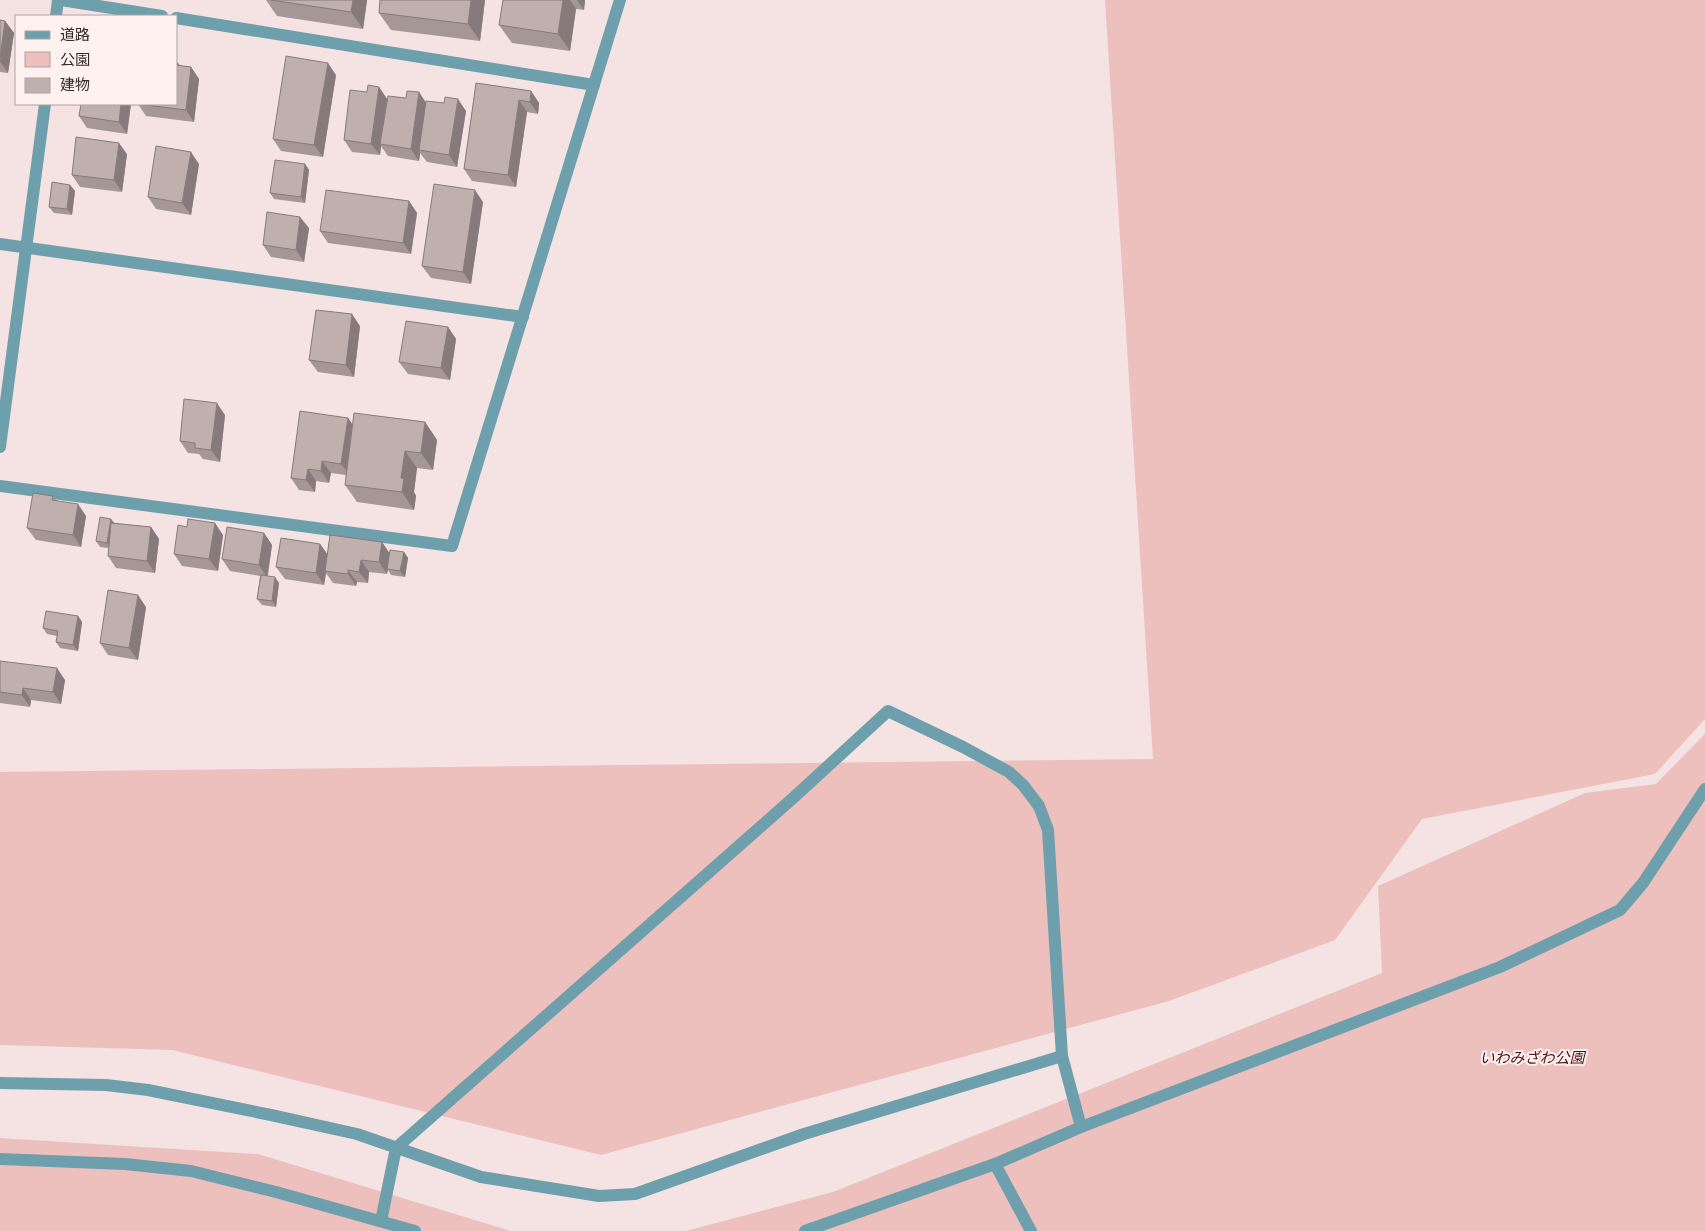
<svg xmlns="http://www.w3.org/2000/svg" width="1705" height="1231" font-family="'Source Serif 4','Noto Sans JP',serif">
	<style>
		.green { fill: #edc0bd }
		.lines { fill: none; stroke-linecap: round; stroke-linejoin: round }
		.lane { stroke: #6e9fad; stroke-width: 12 }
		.street { stroke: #6e9fad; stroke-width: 12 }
		.wall { fill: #a49796 }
		.shaded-wall { fill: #867b7a }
		.building { fill: #bfb0ae; stroke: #867b7a }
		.labels { text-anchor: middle; stroke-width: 4; stroke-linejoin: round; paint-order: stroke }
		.park-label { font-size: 15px; font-style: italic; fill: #500f12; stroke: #fff1f0 }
	</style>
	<rect width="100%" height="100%" fill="#f4e3e2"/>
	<!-- green -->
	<g class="green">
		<path d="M1105,0H1705V719L1655,774L1422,819L1335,940L1169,1001L601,1155L172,1050L0,1045V772L1153,759Z"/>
		<path d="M1705,734V1231H686L833,1192L1382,973L1378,886L1585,793L1656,784Z"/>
		<path d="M0,1138L258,1154L511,1231H0Z"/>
	</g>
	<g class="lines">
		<!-- lane -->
		<g class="lane">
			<path d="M0,1159L125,1164L191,1171L276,1192L415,1231"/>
			<path d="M805,1231L995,1164L1081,1127L1500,967L1620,910L1643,883L1705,789"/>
		</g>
		<!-- street -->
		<g class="street">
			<path d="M61,0L162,16"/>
			<path d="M56,16L58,0"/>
			<path d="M176,18L594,85"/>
			<path d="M0,244L523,317"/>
			<path d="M0,447L45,104"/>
			<path d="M0,486L452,546L620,0"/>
			<path d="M0,1083L106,1085L148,1090L271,1115L357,1134L481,1177L599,1196L635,1194L804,1134L1062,1056L1081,1127"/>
			<path d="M995,1164L1031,1231"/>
			<path d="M381,1221L396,1148L792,799L888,711L963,747L1009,772L1023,785L1039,806L1048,830L1062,1056"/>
		</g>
	</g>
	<!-- wall -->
	<g class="wall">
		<path d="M266,0H367L363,29L277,16Z"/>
		<path d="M485,0L480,41L391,30L379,13Z"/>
		<path d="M503,0H585L584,10L576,9L570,51L512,43L499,25Z"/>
		<path d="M0,20L5,21L14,33L8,73L0,72Z"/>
		<path d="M180,66L191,67L199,79L194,122L146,116L138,104Z"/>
		<path d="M336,75L323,157L281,151L273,139Z"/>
		<path d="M476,83L531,91L539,103L538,114L527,112L516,187L472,181L464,169Z"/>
		<path d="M379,87L387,99L426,102L466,111L457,167L427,162L420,153L419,161L388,156L381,146L380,155L352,152L344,140L367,92Z"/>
		<path d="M131,104L127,134L87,128L79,116Z"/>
		<path d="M127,154L122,192L80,187L72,175Z"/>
		<path d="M199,164L191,215L156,209L148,197Z"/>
		<path d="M305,164L309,170L305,203L274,199L270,193Z"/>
		<path d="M70,185L75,191L72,215L54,213L49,207Z"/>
		<path d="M409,201L417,213L411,254L328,243L320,231Z"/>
		<path d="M483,202L471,284L431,278L422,266Z"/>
		<path d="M309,228L304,262L271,257L263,245Z"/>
		<path d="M360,326L354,377L318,372L309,360Z"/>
		<path d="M448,327L456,339L450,380L408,374L399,362Z"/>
		<path d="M225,415L220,462L203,459L199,454L188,453L180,441Z"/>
		<path d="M348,418L353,425L425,422L437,440L433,470L417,468L414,492L416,496L414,510L357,502L345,485L346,475L331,473L329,483L316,481L315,492L299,490L291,478Z"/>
		<path d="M53,496L56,500L86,516L81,547L36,540L27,528Z"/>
		<path d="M115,523L151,527L159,539L155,573L116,568L108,556L109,548L100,547L96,541Z"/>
		<path d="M264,533L272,545L268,576L279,583L276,607L262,605L257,599L260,576L230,571L222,559Z"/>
		<path d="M223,535L218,571L182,566L174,554Z"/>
		<path d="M382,542L389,553L404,552L408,558L405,577L391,575L388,570L387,574L369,572L368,583L357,582L356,586L333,583L326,573L324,585L285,579L276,567L320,544L327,554Z"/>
		<path d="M146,607L138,660L108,655L100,643Z"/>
		<path d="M78,616L82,622L78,651L60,648L56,642L57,636L47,634L43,628Z"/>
		<path d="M0,661L65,680L61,704L31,700L30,707L0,703Z"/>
	</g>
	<!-- shaded-wall -->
	<g class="shaded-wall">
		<path d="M353,0H367L363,29L351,12Z"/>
		<path d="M471,0H485L480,41L468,24Z"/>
		<path d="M563,0H570L576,9L570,51L558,34Z"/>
		<path d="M577,0H585L584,10Z"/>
		<path d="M5,21L14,33L8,73L0,62Z"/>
		<path d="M176,60L181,67L176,72Z"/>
		<path d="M328,63L336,75L323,157L314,145Z"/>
		<path d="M191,67L199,79L194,122L186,110Z"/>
		<path d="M379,87L387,99L380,144L381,146L380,155L371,144Z"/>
		<path d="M531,91L539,103L538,114L530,102Z"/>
		<path d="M419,92L427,104L419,150L420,153L419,161L411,149Z"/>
		<path d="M458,99L466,111L457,167L449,155Z"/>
		<path d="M519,100L527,112L516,187L508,175Z"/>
		<path d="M121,104H131L127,134L119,122Z"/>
		<path d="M119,143L127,154L122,192L114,180Z"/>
		<path d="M191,152L199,164L191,215L182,203Z"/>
		<path d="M305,164L309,170L305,203L301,197Z"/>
		<path d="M70,185L75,191L72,215L67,209Z"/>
		<path d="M475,190L483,202L471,284L463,272Z"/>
		<path d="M409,201L417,213L411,254L403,243Z"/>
		<path d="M300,217L309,228L304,262L296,250Z"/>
		<path d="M352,314L360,326L354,377L346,365Z"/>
		<path d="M448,327L456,339L450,380L441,368Z"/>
		<path d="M217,403L225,415L220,462L211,450Z"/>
		<path d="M348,418L356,430L350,475L341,464Z"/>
		<path d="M425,422L437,440L433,470L421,453Z"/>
		<path d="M405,451L417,468L414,492L416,496L414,510L402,492L401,478Z"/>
		<path d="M322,461L331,473L329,483L321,471Z"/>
		<path d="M308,469L316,481L315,492L306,480Z"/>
		<path d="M78,504L86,516L81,547L73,535Z"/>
		<path d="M111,519L116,525L112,549L107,543Z"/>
		<path d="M215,523L223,535L218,571L209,559Z"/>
		<path d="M151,527L159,539L155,573L147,561Z"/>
		<path d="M264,533L272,545L267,577L259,565Z"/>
		<path d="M382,542L390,554L387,574L379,562Z"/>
		<path d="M320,544L328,555L325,571L326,573L324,585L316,573Z"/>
		<path d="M404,552L408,558L405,577L400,571Z"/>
		<path d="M361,560L369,572L368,583L359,572Z"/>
		<path d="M348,570L357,582L356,586L348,574Z"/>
		<path d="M275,577L279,583L276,607L272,601Z"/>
		<path d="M138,595L146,607L138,660L129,648Z"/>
		<path d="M78,616L82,622L78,651L73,645Z"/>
		<path d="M57,668L65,680L61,704L53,692Z"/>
		<path d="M23,688L31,700L30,707L22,695Z"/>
	</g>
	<!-- building -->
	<g class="building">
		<path d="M271,0H353L351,12Z"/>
		<path d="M380,0H471L468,24L379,13Z"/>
		<path d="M503,0H563L558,34L499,25Z"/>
		<path d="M0,20L5,21L0,58Z"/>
		<path d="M286,56L328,63L314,145L273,139Z"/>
		<path d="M176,65L191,67L186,110L138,104H176Z"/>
		<path d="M476,83L531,91L530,102L519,100L508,175L464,169Z"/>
		<path d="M368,85L379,87L371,144L344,140L350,90L367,92Z"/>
		<path d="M407,91L419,92L411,149L380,144L388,96L406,98Z"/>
		<path d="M445,97L458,99L449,155L419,150L426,101L444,103Z"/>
		<path d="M81,104H121L119,122L79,116Z"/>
		<path d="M76,137L119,143L114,180L72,175Z"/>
		<path d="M156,146L191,152L182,203L148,197Z"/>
		<path d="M275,160L305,164L301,197L270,193Z"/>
		<path d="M52,182L70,185L67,209L49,207Z"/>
		<path d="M434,184L475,190L463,272L422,266Z"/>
		<path d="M326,190L409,201L403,243L320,231Z"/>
		<path d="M267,212L300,217L296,250L263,245Z"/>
		<path d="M316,310L352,314L346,365L309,360Z"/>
		<path d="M406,321L448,327L441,368L399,362Z"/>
		<path d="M184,399L217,403L211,450L195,448V443L180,441Z"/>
		<path d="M300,411L348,418L341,464L322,461L321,471L308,469L306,480L291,478Z"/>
		<path d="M354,413L425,422L421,453L405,451L401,478L404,479L402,492L345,485Z"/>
		<path d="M33,493L53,496L52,500L78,504L73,535L27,528Z"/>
		<path d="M100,517L111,519L107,543L96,541Z"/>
		<path d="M188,519L215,523L209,559L174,554L178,525L187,527Z"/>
		<path d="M111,523L151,527L147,561L108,556Z"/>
		<path d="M227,527L264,533L259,565L222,559Z"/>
		<path d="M330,535L382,542L379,562L361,560L359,572L348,570V574L325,571Z"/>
		<path d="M281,538L320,544L316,573L276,567Z"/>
		<path d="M390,550L404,552L400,571L387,569Z"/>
		<path d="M261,575L275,577L272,601L257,599Z"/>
		<path d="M108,590L138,595L129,648L100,643Z"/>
		<path d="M46,611L78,616L73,645L56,642L58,631L43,628Z"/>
		<path d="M0,661L57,668L53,692L23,688L22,695L0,692Z"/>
	</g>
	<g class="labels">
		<!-- park labels -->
		<g class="park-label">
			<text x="1532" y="1063">いわみざわ公園</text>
		</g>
	</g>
	<!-- legend -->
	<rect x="15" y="15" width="162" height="90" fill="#fff1f0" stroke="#ada2a1"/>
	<rect x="25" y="31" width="25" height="8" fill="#6e9fad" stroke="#ada2a1"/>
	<text x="60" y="40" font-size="15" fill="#312b2a">道路</text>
	<rect x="25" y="52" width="25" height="15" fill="#edc0bd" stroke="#ada2a1"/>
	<text x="60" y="65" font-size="15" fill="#312b2a">公園</text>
	<rect x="25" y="78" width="25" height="15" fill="#bfb0ae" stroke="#ada2a1"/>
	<text x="60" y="90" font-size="15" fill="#312b2a">建物</text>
</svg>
